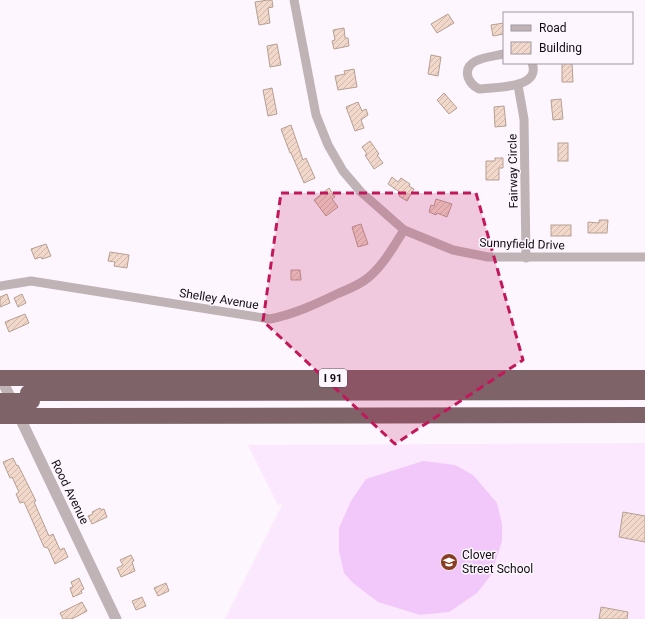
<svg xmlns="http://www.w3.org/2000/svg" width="645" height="619" font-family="Roboto,sans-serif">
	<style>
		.built { fill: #fbe8fe }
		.grass { fill: #f2c8fa }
		.building { fill: url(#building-hatch); stroke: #b69f92 }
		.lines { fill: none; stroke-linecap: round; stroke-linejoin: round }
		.minor { stroke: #c0b3b5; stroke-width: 9 }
		.tertiary { stroke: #c0b3b5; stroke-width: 11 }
		.motorway { stroke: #7e6468; stroke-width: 16 }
		.motorway-bridge { stroke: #7e6468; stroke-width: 16 }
		.marked { fill: #c2185b; fill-opacity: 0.2; stroke: #c2185b; stroke-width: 3; stroke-dasharray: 8 5; stroke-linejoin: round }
		.labels { text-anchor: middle; stroke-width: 3; stroke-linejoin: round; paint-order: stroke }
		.shield { fill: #fdf6ff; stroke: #585259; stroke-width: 1 }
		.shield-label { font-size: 11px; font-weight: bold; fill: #110c12 }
		.street-label { font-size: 12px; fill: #110c12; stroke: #fdf6ff }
		.poi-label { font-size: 12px; fill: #110c12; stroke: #fdf6ff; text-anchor: start }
	</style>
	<defs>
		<pattern id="building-hatch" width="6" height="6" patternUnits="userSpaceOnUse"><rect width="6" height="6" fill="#f1d8ca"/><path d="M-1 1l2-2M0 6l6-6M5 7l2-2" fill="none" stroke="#ceb8ac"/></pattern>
	</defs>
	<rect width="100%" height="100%" fill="#fdf6ff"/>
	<!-- built -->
	<path class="built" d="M645,443V619H225L283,503L278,505L248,445Z"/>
	<!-- grass -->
	<path class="grass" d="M423,461L455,465L473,475L497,503L502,524V541L491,575L477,593L449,612L420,615L378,602L353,583L344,573L339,551V528L351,501L366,479Z"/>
	<!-- building -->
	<g class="building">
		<path d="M268,0H272L273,7L268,8L270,23L259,25L255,2Z"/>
		<path d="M448,14L454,23L437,33L431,24Z"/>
		<path d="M504,23V34L493,36L491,25Z"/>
		<path d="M344,28L345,38H348L349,46L334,49L332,41L335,40L333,30Z"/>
		<path d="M277,44L281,65L270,67L267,46Z"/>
		<path d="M431,55L441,57L438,76L428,74Z"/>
		<path d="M562,63H572L573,82H562Z"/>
		<path d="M354,69L357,87L338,90L335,76L345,74L344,71Z"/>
		<path d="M272,88L277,114L268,116L263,90Z"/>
		<path d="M444,93L457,108L449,114L437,100Z"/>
		<path d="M561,99L563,119L553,120L551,100Z"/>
		<path d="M358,102L362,111L366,109L368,115L361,120L364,128L355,131L346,107Z"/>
		<path d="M504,106L506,126L495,127L494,107Z"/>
		<path d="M291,125L303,160L306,158L315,178L304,183L291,153H290L281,129Z"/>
		<path d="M370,141L379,154L377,155L383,163L374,169L365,155L367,154L362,147Z"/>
		<rect x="558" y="143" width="10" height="18"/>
		<path d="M495,158H503V168H499V180H486V161H495Z"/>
		<path d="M392,177L398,182L401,178L410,184L409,186L414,189L407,201L399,196L401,193L388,184Z"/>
		<path d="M329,188L335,197L332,199L338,207L326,216L314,200Z"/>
		<path d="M436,199L452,204L447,217L437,213L436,215L429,212L431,205L434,206Z"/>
		<path d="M599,220H608L607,233H588V222L599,223Z"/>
		<path d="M361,224L368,244L358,247L352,227Z"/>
		<rect x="551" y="225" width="20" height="11"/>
		<path d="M46,244L51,256L42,259L41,257L35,259L31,249Z"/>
		<path d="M110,252L129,255L127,268L114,266L115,262L108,261Z"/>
		<path d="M291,270H300L301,280H291Z"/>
		<path d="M7,294L10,303L0,307V297Z"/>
		<path d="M22,294L26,303L18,307L14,298Z"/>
		<path d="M25,314L29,323L9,332L5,322Z"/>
		<path d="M13,458L17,466L18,465L36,501L34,502L49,536L53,534L60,550L64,548L68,557L55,564L48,548L44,547L24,502L20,503L16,494L19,492L12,477L10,478L3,462Z"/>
		<path d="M100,508L101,510L104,509L107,517L92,524L88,516L93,514L92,512Z"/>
		<path d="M623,512L645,516V542L619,537Z"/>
		<path d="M131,555L134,561L132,562L135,571L121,577L117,568L123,565L120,560Z"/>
		<path d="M79,578L84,589L81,590L82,593L73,597L70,588L73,587L71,582Z"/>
		<path d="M166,583L169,591L158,596L154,588Z"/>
		<path d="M142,597L146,606L136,610L132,601Z"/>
		<path d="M82,602L87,611L72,619H63L60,613Z"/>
		<path d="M601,607L628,612L627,619H599Z"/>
	</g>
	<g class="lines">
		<!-- minor -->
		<g class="minor">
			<path d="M294,0L316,115L328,145L343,171L361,192L404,230L453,250L488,257H645"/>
			<path d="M504,54C491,57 463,58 468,77C470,83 473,86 479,89C493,87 542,89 532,63"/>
			<path d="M518,85L524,119L526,258"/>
			<path d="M0,286L31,281L270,319C295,314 316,304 339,293C349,289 361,284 369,277C384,264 394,246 404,230"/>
		</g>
		<!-- tertiary -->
		<path class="tertiary" d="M0,376L116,619"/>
		<!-- motorway -->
		<g class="motorway">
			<path d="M21,378H645"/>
			<path d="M28,393L645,392"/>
			<path d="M39,416L645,415"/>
		</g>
		<!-- motorway-bridge -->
		<g class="motorway-bridge">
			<path d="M0,378H21"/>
			<path d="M0,401H32"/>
			<path d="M0,416H39"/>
		</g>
	</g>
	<!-- marked area -->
	<path class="marked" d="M281,193H476L523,360L395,444L263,321Z"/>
	<!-- icons -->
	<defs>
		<g id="school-disc" transform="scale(0.9)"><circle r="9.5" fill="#873e22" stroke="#fdf6ff"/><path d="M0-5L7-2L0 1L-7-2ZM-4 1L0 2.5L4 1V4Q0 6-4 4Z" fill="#fff"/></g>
	</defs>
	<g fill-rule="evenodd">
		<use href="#school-disc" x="449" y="562"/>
	</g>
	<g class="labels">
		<!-- shield labels -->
		<rect class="shield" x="319" y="369" width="28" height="18" rx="3"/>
		<g class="shield-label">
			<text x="333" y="382">I 91</text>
		</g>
		<!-- street labels -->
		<g class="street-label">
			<text transform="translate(513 171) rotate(-91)" y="4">Fairway Circle</text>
			<text transform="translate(522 244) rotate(2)" y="4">Sunnyfield Drive</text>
			<text transform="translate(219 299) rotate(9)" y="4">Shelley Avenue</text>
			<text transform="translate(70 492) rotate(64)" y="4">Rood Avenue</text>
		</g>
		<!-- poi labels -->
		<g class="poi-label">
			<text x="462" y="559">Clover<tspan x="462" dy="14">Street School</tspan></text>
		</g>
	</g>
	<!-- legend -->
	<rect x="503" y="12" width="130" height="52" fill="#fdf6ff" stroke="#9f98a0"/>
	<rect x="511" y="25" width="20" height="6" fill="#c0b3b5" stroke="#9f98a0"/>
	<text x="539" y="32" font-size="12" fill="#110c12">Road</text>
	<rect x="511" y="42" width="20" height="12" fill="url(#building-hatch)" stroke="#9f98a0"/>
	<text x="539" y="52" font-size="12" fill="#110c12">Building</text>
</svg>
